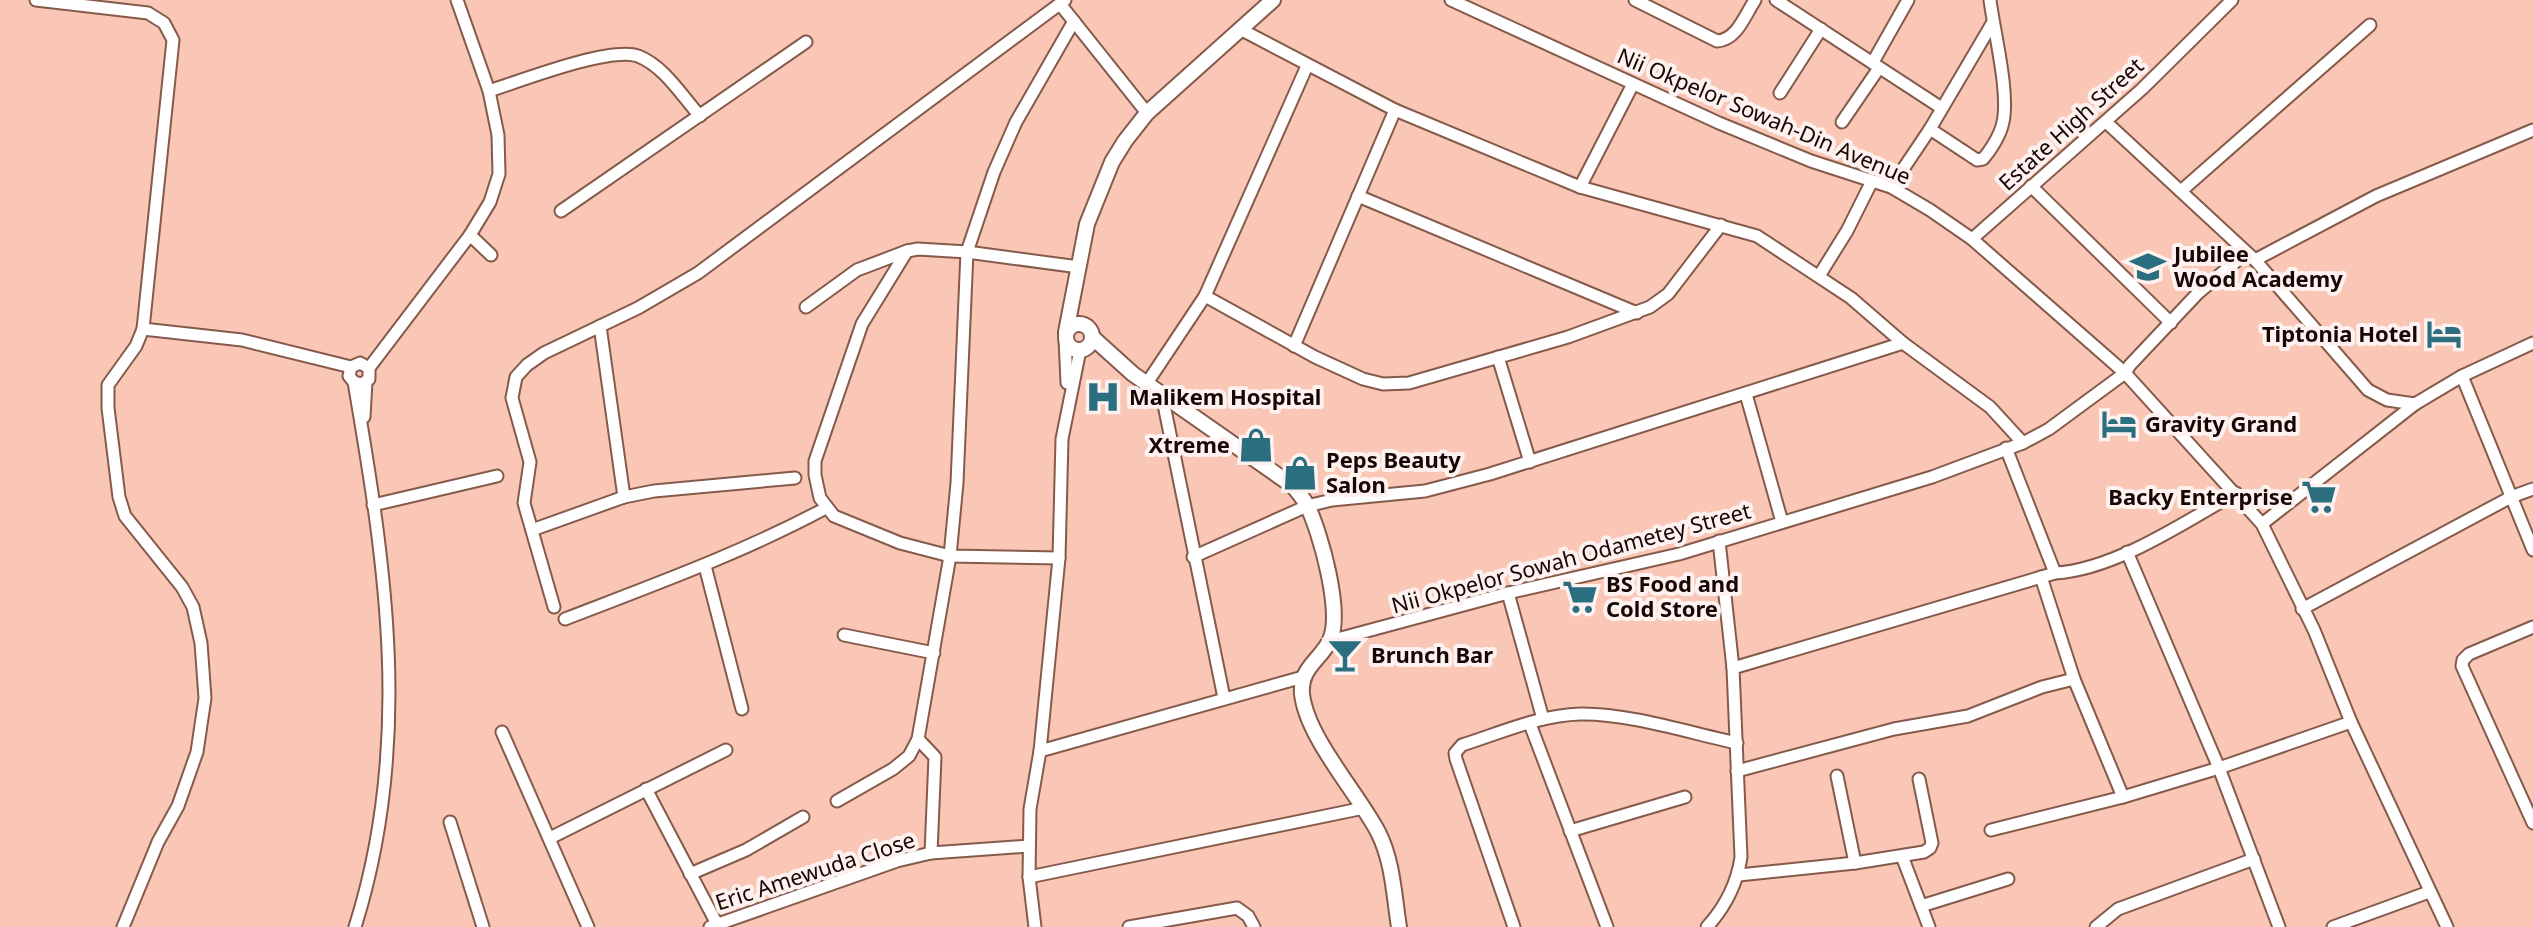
<svg xmlns="http://www.w3.org/2000/svg" width="2533" height="927" font-family="'Noto Sans',sans-serif">
	<style>
		.lines { fill: none; stroke-linecap: round; stroke-linejoin: round }
		.minor-casing { stroke: #855a4b; stroke-width: 15 }
		.tertiary-casing { stroke: #855a4b; stroke-width: 18 }
		.minor { stroke: #fff; stroke-width: 11 }
		.tertiary { stroke: #fff; stroke-width: 14 }
		.labels { text-anchor: middle; stroke-width: 8; stroke-linejoin: round; paint-order: stroke }
		.street-label { font-size: 22px; fill: #170704; stroke: #fdf2ef }
		.poi-label { font-size: 22px; font-weight: bold; fill: #170704; stroke: #fdf2ef; text-anchor: start }
	</style>
	<rect width="100%" height="100%" fill="#fac7b6"/>
	<g class="lines">
		<!-- minor casing -->
		<g class="minor-casing">
			<g id="minor">
				<path d="M36,0L148,13L164,23L173,40L143,329L242,340L351,367L360,363L369,368V379L362,384L354,382L349,376L351,367"/>
				<path d="M1451,0L1719,123L1811,161L1891,187L1930,210L1972,239L2142,89L2232,0"/>
				<path d="M1635,0L1717,41C1737,40 1745,15 1755,0"/>
				<path d="M1776,0L1940,107"/>
				<path d="M1060,4L1147,113"/>
				<path d="M1240,29L1395,110L1580,187L1757,236L1851,298L1903,343L1990,407L2023,443"/>
				<path d="M1873,62L1908,0"/>
				<path d="M489,91C520,81 610,46 638,56C664,66 682,96 700,116"/>
				<path d="M1780,93L1821,29"/>
				<path d="M1842,122L1879,68"/>
				<path d="M2106,122L2255,260L2368,390L2387,400L2415,404"/>
				<path d="M1930,129L1977,160L1983,159C1990,151 1999,137 2002,126C2011,98 1994,32 1990,0"/>
				<path d="M2031,186L2171,323"/>
				<path d="M1580,187L1633,84"/>
				<path d="M1891,187L1930,129L1993,22"/>
				<path d="M2181,191L2370,25"/>
				<path d="M1358,196L1637,313"/>
				<path d="M561,211L806,42"/>
				<path d="M470,235L491,255"/>
				<path d="M1972,239L2125,373L2262,524L2314,630L2351,722L2447,927"/>
				<path d="M907,251L862,324L815,461V475L820,498L834,516L900,543L950,556L1059,558"/>
				<path d="M2255,260L2376,196L2533,130"/>
				<path d="M1819,276L1847,231L1872,181"/>
				<path d="M1205,296L1315,357L1363,379L1383,384L1409,383L1568,337L1650,307L1668,294L1721,225"/>
				<path d="M806,307L857,270L907,251L918,249L967,252L1079,267"/>
				<path d="M600,326L624,497"/>
				<path d="M1065,339L1067,383"/>
				<path d="M1294,346L1395,110"/>
				<path d="M1498,357L1530,462"/>
				<path d="M369,368L470,235L490,202L499,174L498,135L489,91L457,0"/>
				<path d="M2462,376L2533,550"/>
				<path d="M354,382C386,568 413,743 355,927"/>
				<path d="M1147,383L1205,296L1307,66"/>
				<path d="M1746,394L1782,522"/>
				<path d="M1162,395L1224,698"/>
				<path d="M364,417L366,382"/>
				<path d="M2006,448L2055,573"/>
				<path d="M373,505L497,476"/>
				<path d="M2262,524L2415,404L2462,376L2533,343"/>
				<path d="M532,530L624,497L654,491L795,478"/>
				<path d="M2127,552L2219,768L2279,927"/>
				<path d="M1193,557L1307,506L1332,500L1425,491L1490,474L1903,343"/>
				<path d="M705,566L742,709"/>
				<path d="M2041,577L2074,679L2123,797"/>
				<path d="M1508,593L1543,719"/>
				<path d="M554,607L524,503L530,462L512,398L516,377L527,365L544,353L638,308L698,273L1065,0"/>
				<path d="M2302,609L2511,497L2533,489"/>
				<path d="M565,619C653,585 742,553 826,508"/>
				<path d="M2533,627L2469,654L2463,660L2462,666L2533,823"/>
				<path d="M844,635L934,653"/>
				<path d="M1330,641L1508,593L1679,554L1932,477L2023,443L2049,429L2125,373L2130,365L2198,293L2246,253"/>
				<path d="M1733,668L2055,573C2114,570 2185,522 2236,493"/>
				<path d="M1530,724L1607,927"/>
				<path d="M502,732L588,927"/>
				<path d="M918,739L935,757L931,853"/>
				<path d="M1040,751L1303,677"/>
				<path d="M1737,771L1894,729L1968,716L2042,687L2074,679"/>
				<path d="M1837,776L1855,863"/>
				<path d="M646,789L717,924"/>
				<path d="M837,801L893,769L909,756L918,739L950,556L957,483L967,252L994,172L1016,122L1074,21"/>
				<path d="M450,822L483,927"/>
				<path d="M1991,830L2123,797L2219,768L2351,722"/>
				<path d="M1570,831L1685,797"/>
				<path d="M550,838L726,750"/>
				<path d="M1902,856L1929,927"/>
				<path d="M690,874L746,850L803,817"/>
				<path d="M1739,875L1855,863L1924,852L1930,848L1932,843L1919,779"/>
				<path d="M1029,877L1364,808"/>
				<path d="M1921,906L2008,879"/>
				<path d="M123,927L158,842L178,806L197,752L205,698L201,643L193,607L182,587L125,516L119,497L108,408V385L136,346L143,329"/>
				<path d="M710,927L897,861L931,853L1029,846"/>
				<path d="M1035,927L1029,877L1030,809L1040,751L1059,558L1062,439L1080,350"/>
				<path d="M1129,927L1237,908L1248,916L1254,927"/>
				<path d="M1514,927L1456,759L1455,753L1462,745C1500,733 1540,715 1580,714C1628,713 1690,733 1737,743"/>
				<path d="M1707,927C1725,907 1737,885 1741,857L1733,668L1719,541"/>
				<path d="M2096,927L2118,909L2254,859"/>
				<path d="M2333,927L2429,892"/>
			</g>
		</g>
		<!-- tertiary casing -->
		<g class="tertiary-casing">
			<g id="tertiary">
				<circle cx="1079" cy="337" r="13"/>
				<path d="M1066,332L1087,224L1112,162L1125,141L1147,113L1273,0"/>
				<path d="M1092,337L1133,374L1293,486C1298,492 1303,498 1307,505C1320,531 1344,615 1329,642C1319,661 1300,668 1302,694C1307,738 1357,792 1378,832C1393,861 1394,896 1399,927"/>
			</g>
		</g>
		<!-- minor -->
		<use href="#minor" class="minor"/>
		<!-- tertiary -->
		<use href="#tertiary" class="tertiary"/>
	</g>
	<!-- icons -->
	<defs>
		<g id="school-bare" transform="scale(2.76)"><path d="M0-5L7-2L0 1L-7-2ZM-4 1L0 2.5L4 1V4Q0 6-4 4Z" fill="#2b6e80" stroke="#fdf2ef" stroke-width="2.5" paint-order="stroke"/></g>
		<g id="hotel-bare" transform="scale(2.76)"><path d="M-6-4.5h1.5V1H6V5H4.5V3h-9V5H-6ZM-4 0a1.8 1.8 0 1 1 3.6 0ZM.5 0V-2.5h3Q6-2.5 6 0Z" fill="#2b6e80" stroke="#fdf2ef" stroke-width="2.5" paint-order="stroke"/></g>
		<g id="hospital-bare" transform="scale(2.76)"><path d="M-5-5h3v3.5h4V-5h3V5h-3V1.5h-4V5h-3Z" fill="#2b6e80" stroke="#fdf2ef" stroke-width="2.5" paint-order="stroke"/></g>
		<g id="shop-bare" transform="scale(2.76)"><path d="M-5-2.5h2.3a2.7 3.5 0 0 1 5.4 0H5L5.5 6h-11ZM-1.5-2.5h3a1.5 2.3 0 0 0-3 0Z" fill="#2b6e80" stroke="#fdf2ef" stroke-width="2.5" paint-order="stroke"/></g>
		<g id="supermarket-bare" transform="scale(2.76)"><path d="M-6-5.5h2.5l.6 2H6L4.5 2H-2.5L-4.4-4H-6ZM-1.5 3.2a1.3 1.3 0 1 0 .1 0ZM3 3.2a1.3 1.3 0 1 0 .1 0Z" fill="#2b6e80" stroke="#fdf2ef" stroke-width="2.5" paint-order="stroke"/></g>
		<g id="bar-bare" transform="scale(2.76)"><path d="M-6-5H6L.8 .8V4.5H3.5V6h-7V4.5H-.8V.8Z" fill="#2b6e80" stroke="#fdf2ef" stroke-width="2.5" paint-order="stroke"/></g>
	</defs>
	<g fill-rule="evenodd">
		<use href="#school-bare" x="2148" y="267"/>
		<use href="#hotel-bare" x="2444" y="334"/>
		<use href="#hospital-bare" x="1103" y="397"/>
		<use href="#hotel-bare" x="2119" y="424"/>
		<use href="#shop-bare" x="1256" y="445"/>
		<use href="#shop-bare" x="1300" y="473"/>
		<use href="#supermarket-bare" x="2319" y="497"/>
		<use href="#supermarket-bare" x="1580" y="597"/>
		<use href="#bar-bare" x="1345" y="655"/>
	</g>
	<g class="labels">
		<!-- street labels -->
		<g class="street-label">
			<text transform="translate(1764 116) rotate(23)" y="8">Nii Okpelor Sowah-Din Avenue</text>
			<text transform="translate(2071 124) rotate(-42)" y="8">Estate High Street</text>
			<text transform="translate(1571 558) rotate(-15)" y="8">Nii Okpelor Sowah Odametey Street</text>
			<text transform="translate(815 871) rotate(-18)" y="8">Eric Amewuda Close</text>
		</g>
		<!-- poi labels -->
		<g class="poi-label">
			<text x="2174" y="262">Jubilee<tspan x="2174" dy="25">Wood Academy</tspan></text>
			<text x="2418" y="342" text-anchor="end">Tiptonia Hotel</text>
			<text x="1129" y="405">Malikem Hospital</text>
			<text x="2145" y="432">Gravity Grand</text>
			<text x="1230" y="453" text-anchor="end">Xtreme</text>
			<text x="1326" y="468">Peps Beauty<tspan x="1326" dy="25">Salon</tspan></text>
			<text x="2293" y="505" text-anchor="end">Backy Enterprise</text>
			<text x="1606" y="592">BS Food and<tspan x="1606" dy="25">Cold Store</tspan></text>
			<text x="1371" y="663">Brunch Bar</text>
		</g>
	</g>
</svg>
